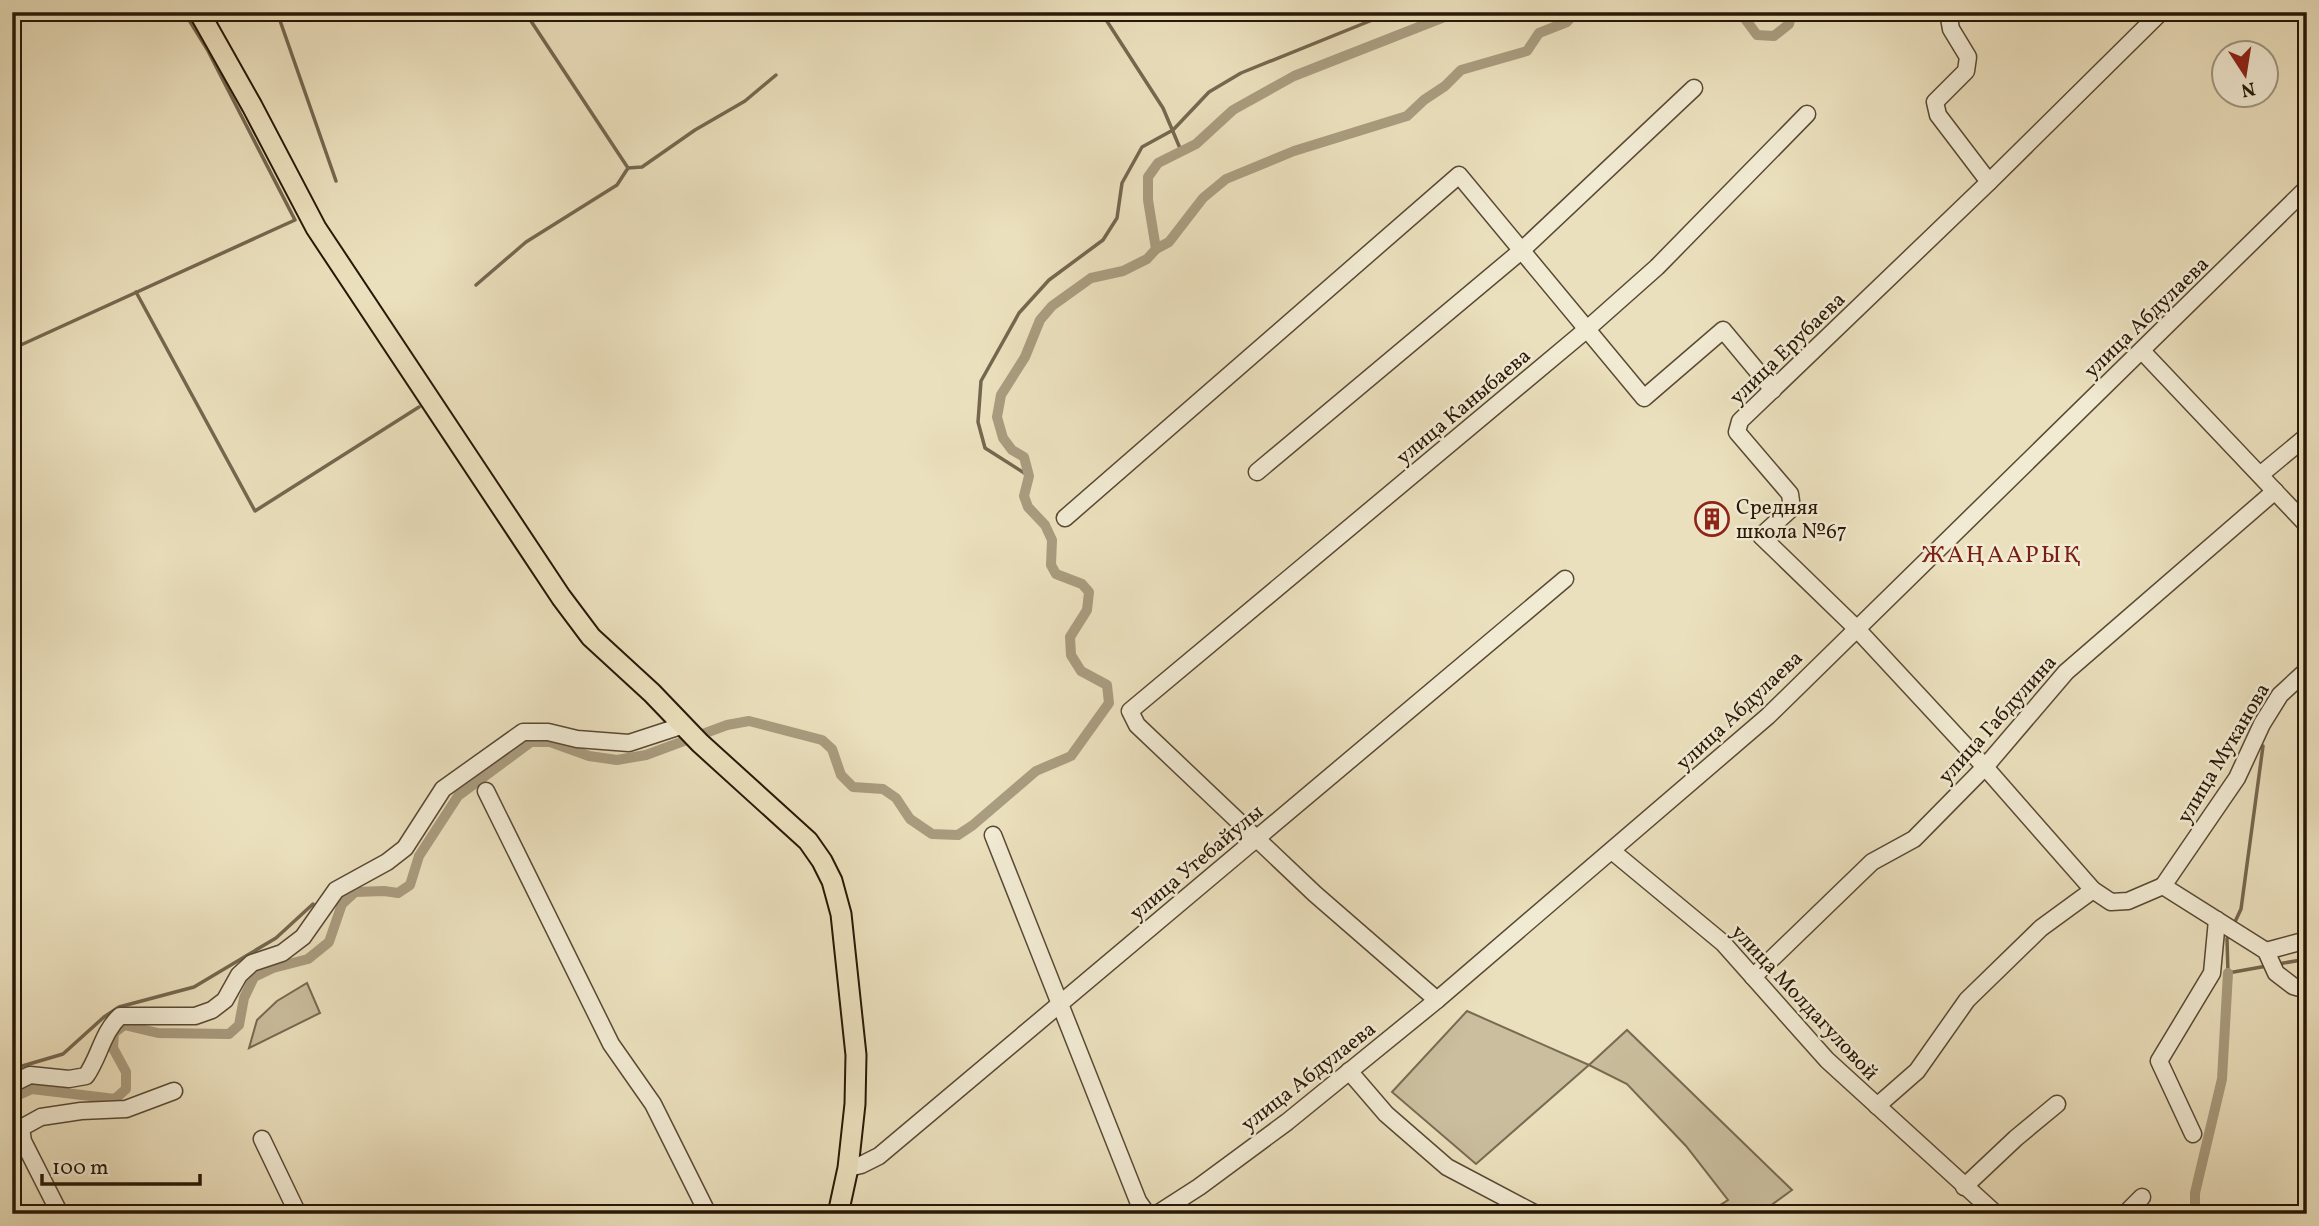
<svg xmlns="http://www.w3.org/2000/svg" width="2319" height="1226" font-family="Vollkorn,serif">
	<style>
		.green { fill: #cabe9e; stroke: #796a52; stroke-width: 2 }
		.lines { fill: none; stroke-linecap: round; stroke-linejoin: round }
		.stream { stroke: #75674f; stroke-width: 3.5 }
		.canal { stroke: #a99c7f; stroke-width: 10 }
		.minor-casing { stroke: #594934; stroke-width: 19 }
		.major-casing { stroke: #281706; stroke-width: 23 }
		.minor { stroke: #f2ebd4; stroke-width: 16 }
		.major { stroke: #ebe0bd; stroke-width: 19 }
		.labels { text-anchor: middle; stroke-width: 5; stroke-linejoin: round; paint-order: stroke }
		.street-label { font-size: 21px; fill: #281706; stroke: #f2ebd4 }
		.poi-label { font-size: 21px; fill: #281706; stroke: #f2ebd4; text-anchor: start }
		.quarter-label { font-size: 24px; letter-spacing: 2px; fill: #7a1f14; stroke: #f2ebd4 }
	</style>
	<rect width="100%" height="100%" fill="#ebe0bd"/>
	<filter id="stains"><feTurbulence type="fractalNoise" baseFrequency=".00286" numOctaves="4"/><feColorMatrix values="0 0 0 0 .2 0 0 0 0 .09 0 0 0 0 .02 0 0 0 .5 -.17"/></filter>
	<radialGradient id="worn" r=".72"><stop offset=".6" stop-color="#630" stop-opacity="0"/><stop offset="1" stop-color="#630" stop-opacity=".3"/></radialGradient>
	<!-- green -->
	<g class="green">
		<path d="M307,983L320,1013L249,1048L257,1020L277,1001Z"/>
		<path d="M1467,1011L1589,1065L1627,1030L1792,1190L1759,1214H1706L1728,1200L1686,1146L1627,1084L1589,1065L1476,1164L1392,1092Z"/>
	</g>
	<g class="lines">
		<!-- stream -->
		<g class="stream">
			<path d="M277,12L336,181"/>
			<path d="M525,12L628,168L642,167L695,130L745,101L776,75"/>
			<path d="M1101,12L1163,108L1182,153"/>
			<path d="M476,285L526,242L617,185L628,168"/>
			<path d="M136,292L255,511L419,407"/>
			<path d="M12,349L295,220L207,49L184,12"/>
			<path d="M1029,476L985,448L978,422L981,381L1019,313L1049,280L1103,240L1117,218L1122,183L1142,147L1173,130L1209,92L1241,73L1392,12"/>
			<path d="M2233,926L2241,909L2263,746"/>
			<path d="M2229,933L2227,939L2228,973L2267,966"/>
			<path d="M2278,964L2307,959"/>
			<path d="M12,1072L19,1067L63,1054L104,1017L119,1007L194,987L276,938L313,904"/>
		</g>
		<!-- canal -->
		<g class="canal">
			<path d="M1740,12L1757,35L1774,36L1789,24L1792,12"/>
			<path d="M1156,249L1148,200V177L1158,163L1196,144L1233,110L1294,76L1457,12"/>
			<path d="M12,1098L32,1089L115,1099L126,1089V1072L113,1048L114,1033L124,1025L158,1033L229,1034L239,1025L244,998L254,977L273,968L308,959L329,942L342,904L355,892L384,891L398,893L410,885L419,856L458,796L531,742H550L589,756L617,760L646,755L727,725L749,721L822,740L832,749L841,775L853,787L883,789L896,798L910,819L932,834L958,835L973,825L1036,771L1071,756L1109,703L1107,685L1081,671L1071,655L1070,637L1087,610L1089,592L1082,584L1056,574L1051,565L1052,540L1045,525L1028,507L1024,496L1029,476L1024,457L1012,450L1003,438L997,417L1001,395L1025,357L1040,320L1052,306L1091,278L1123,271L1147,259L1156,249L1169,242L1203,198L1226,179L1294,151L1407,116L1424,100L1445,86L1461,70L1527,51L1539,33L1567,22L1576,12"/>
			<path d="M2195,1214V1193L2222,1079L2228,973"/>
		</g>
		<!-- minor casing -->
		<g class="minor-casing">
			<g id="minor">
				<path d="M1948,12L1951,29L1968,57L1966,71L1935,102L1938,115L1989,182"/>
				<path d="M2161,12L1989,182L1740,421L1737,432L1790,494L1792,508L1761,536L1856,628L1985,767L2093,890L2111,902L2128,901L2163,886"/>
				<path d="M2142,351L2307,525"/>
				<path d="M1257,472L1521,251L1694,88"/>
				<path d="M2260,475L2307,436"/>
				<path d="M1065,518L1459,175L1644,398L1723,330L1773,390"/>
				<path d="M2307,670L2280,695L2262,724L2237,778L2163,886L2266,951L2276,973L2293,986L2307,990"/>
				<path d="M486,791L611,1044L653,1104L708,1214"/>
				<path d="M993,835L1138,1201L1147,1214"/>
				<path d="M1612,851L1723,943L1827,1060L1996,1214"/>
				<path d="M2266,951L2307,940"/>
				<path d="M1753,977L1872,862L1914,839L1985,767L2066,672L2275,491"/>
				<path d="M1437,1000L1315,894L1137,725L1130,711L1586,330L1657,267L1807,114"/>
				<path d="M1349,1071L1386,1114L1447,1167L1536,1214"/>
				<path d="M12,1084L30,1075L69,1079L86,1076C100,1056 102,1033 120,1016H195L212,1010L225,1000L239,975L252,963L282,953L303,937L336,890L387,862L405,848L443,789L523,732H548L577,739L629,743L684,725"/>
				<path d="M1877,1106L1917,1071L1967,1000L2041,928L2093,890"/>
				<path d="M2193,1134L2159,1061L2212,973L2217,920"/>
				<path d="M262,1139L298,1214"/>
				<path d="M848,1168L861,1165L879,1156L1565,579"/>
				<path d="M1964,1187L2016,1138L2057,1104"/>
				<path d="M60,1214L23,1141L21,1128L41,1117L81,1111L126,1109L174,1091"/>
				<path d="M1157,1214L1199,1187L1287,1122L1437,1000L1768,716L2307,188"/>
				<path d="M2125,1214L2142,1197"/>
			</g>
		</g>
		<!-- major casing -->
		<g class="major-casing">
			<path id="major" d="M199,12L252,106L316,228L561,597L591,637L652,693L700,743L808,841L822,861L832,881L841,914L856,1055L855,1104L848,1168L838,1214"/>
		</g>
		<!-- minor -->
		<use href="#minor" class="minor"/>
		<!-- major -->
		<use href="#major" class="major"/>
	</g>
	<!-- icons -->
	<defs>
		<g id="building-ring" transform="scale(1.75)"><circle r="9.5" fill="#f2ebd4" stroke="#8f2418" stroke-width="1.5"/><path d="M-4-6H4V6H1V3H-1V6H-4ZM-2.5-4.3h1.7v1.8h-1.7ZM.8-4.3h1.7v1.8H.8ZM-2.5-1h1.7V.8h-1.7ZM.8-1h1.7V.8H.8Z" fill="#8f2418"/></g>
	</defs>
	<g fill-rule="evenodd">
		<use href="#building-ring" x="1712" y="519"/>
	</g>
	<g class="labels">
		<!-- street labels -->
		<g class="street-label">
			<text transform="translate(2146 317) rotate(-44)" y="7">улица Абдулаева</text>
			<text transform="translate(1787 348) rotate(-44)" y="7">улица Ерубаева</text>
			<text transform="translate(1463 406) rotate(-40)" y="7">улица Каныбаева</text>
			<text transform="translate(1739 710) rotate(-43)" y="7">улица Абдулаева</text>
			<text transform="translate(1997 719) rotate(-48)" y="7">улица Габдулина</text>
			<text transform="translate(2223 753) rotate(-59)" y="7">улица Муканова</text>
			<text transform="translate(1196 862) rotate(-40)" y="7">улица Утебайулы</text>
			<text transform="translate(1805 1002) rotate(47)" y="7">улица Молдагуловой</text>
			<text transform="translate(1308 1076) rotate(-38)" y="7">улица Абдулаева</text>
		</g>
		<!-- poi labels -->
		<g class="poi-label">
			<text x="1736" y="514">Средняя<tspan x="1736" dy="24">школа №67</tspan></text>
		</g>
		<!-- quarter labels -->
		<g class="quarter-label">
			<text x="2002" y="562">ЖАҢААРЫҚ</text>
		</g>
	</g>
	<!-- margin -->
	<rect width="2319" height="1226" fill="none" stroke="#ebe0bd" stroke-width="42"/>
	<rect x="14" y="14" width="2291" height="1198" fill="none" stroke="#281706" stroke-width="3.5"/>
	<rect x="21" y="21" width="2277" height="1184" fill="none" stroke="#281706" stroke-width="2"/>
	<!-- north arrow -->
	<g transform="translate(2245 74) rotate(168)"><circle r="33" fill="#f2ebd4" stroke="#a19682" stroke-width="2"/>
	<path d="M0-5L12 26L0 18L-12 26Z" fill="#8f2418"/>
	<text y="-10" font-size="19" font-weight="bold" text-anchor="middle" fill="#281706">N</text>
	</g>
	<!-- scale -->
	<path d="M42 1174v10h158v-10" fill="none" stroke="#281706" stroke-width="3.5"/>
	<text x="52" y="1174" font-size="21" fill="#281706" stroke="#f2ebd4" stroke-width="5" paint-order="stroke">100 m</text>
	<rect width="100%" height="100%" filter="url(#stains)"/>
	<rect width="100%" height="100%" fill="url(#worn)"/>
</svg>
